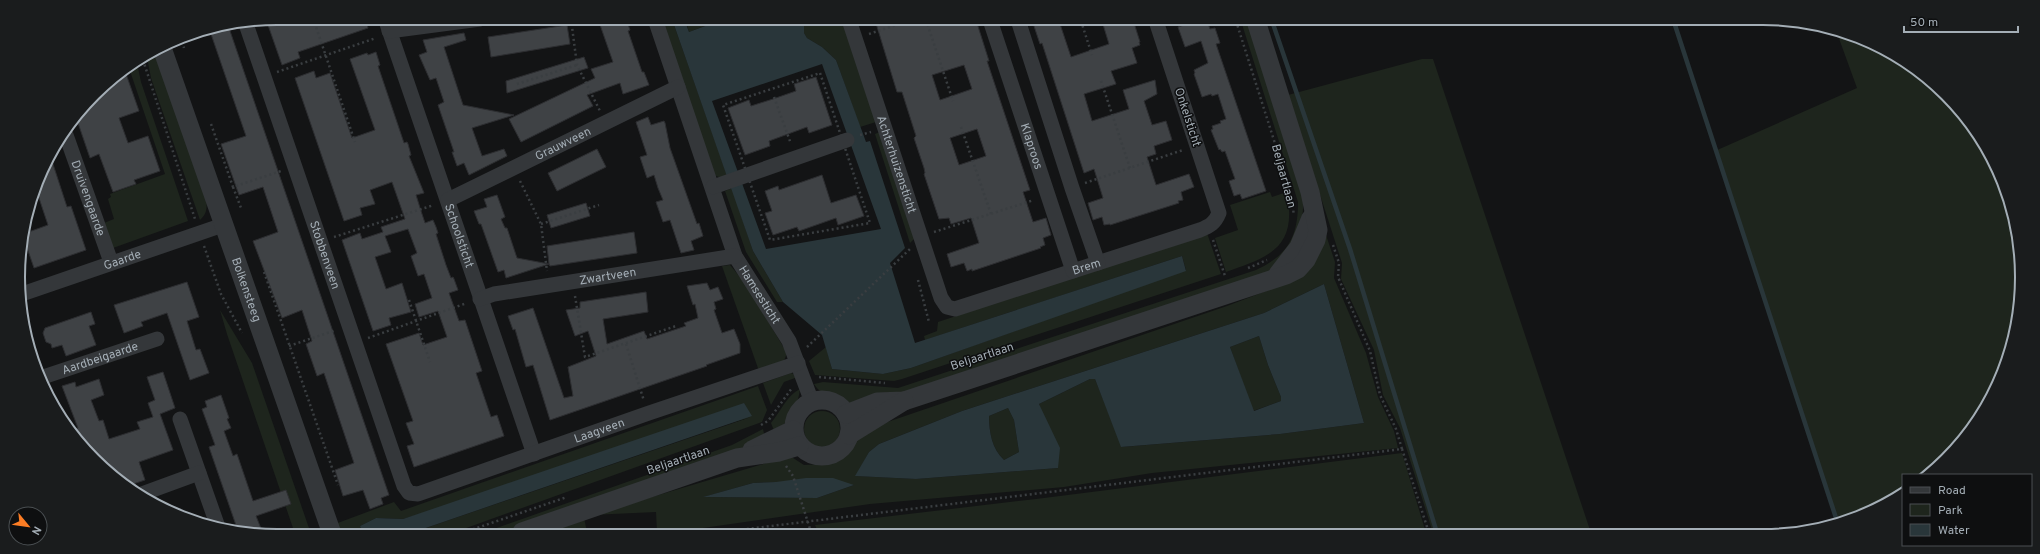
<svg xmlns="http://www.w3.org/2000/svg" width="2040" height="554" font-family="Overpass,sans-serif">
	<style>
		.green { fill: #1e251d; fill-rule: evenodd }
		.water { fill: #29363a; fill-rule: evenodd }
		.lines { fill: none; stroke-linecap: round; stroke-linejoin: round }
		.stream { stroke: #29363a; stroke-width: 4.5 }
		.building { fill: #3f4245; stroke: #2d2e31; fill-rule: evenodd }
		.path { stroke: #3a3e41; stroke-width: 2.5; stroke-dasharray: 2 3; stroke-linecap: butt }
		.minor { stroke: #34373a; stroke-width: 15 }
		.tertiary { stroke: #34373a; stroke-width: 19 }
		.labels { text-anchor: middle; stroke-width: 3; stroke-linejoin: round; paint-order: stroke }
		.street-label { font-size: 12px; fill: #a4aeb6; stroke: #0e0f10 }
		.rim { fill: none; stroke: #a4aeb6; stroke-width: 2 }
	</style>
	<rect width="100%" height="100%" fill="#131415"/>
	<!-- green -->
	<g class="green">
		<path d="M661,19H672L727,175L721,178L714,175Z"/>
		<path d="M685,19H724L689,32Z"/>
		<path d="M804,20H842L876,122L860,127L836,60L822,47L807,38L804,33Z"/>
		<path d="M1241,21H1248L1303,197C1305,229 1292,255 1266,273L883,399L851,407C838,399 822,397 814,384L823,382L898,388L1256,270C1288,255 1298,237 1298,202Z"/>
		<path d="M1837,33L1907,62L1978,133L2017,226V327L1987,406L1946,460L1925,475H1903V491L1877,509L1836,522L1715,151L1857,88Z"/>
		<path d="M155,52L206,196C207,206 208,213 200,220L151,78L147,57Z"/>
		<path d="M1422,59H1433L1591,533H1433L1400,428L1383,395L1374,350L1341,279L1342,263L1288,95Z"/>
		<path d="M137,63L141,82L188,221L113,248L104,223L114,219L108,199L111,197L110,194L165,174L129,68Z"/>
		<path d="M880,132L915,238L910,243L875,134Z"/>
		<path d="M732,188L753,251L783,302H777L746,252L725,191Z"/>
		<path d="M1270,192L1272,197L1287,192C1297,247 1272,256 1226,272L1215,238L1238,230L1230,205Z"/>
		<path d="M1324,229L1335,262L1334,278L1366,353L1378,397L1394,431L1398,448L1152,473L1064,487L870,504L675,532H657L656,512L591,515L790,456L804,465L824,464L840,459L852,447L861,431L1227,306L1282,285ZM1324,284L1364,423L1280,434L1122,447L1095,379H1090L1039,404L1058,468L916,479L856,476L869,452L879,444L962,411L1264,313ZM776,482L854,485L817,498L704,497L753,483Z"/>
		<path d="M1207,233L1221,274L902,379L894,381L815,375L809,361L826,347L832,369L883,374L911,368L1186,270L1182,256L925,340L924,336L937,331L938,322Z"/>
		<path d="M730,265L745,283L787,353L784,361L759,371L722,266Z"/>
		<path d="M220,310L252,363L310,531H294L227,334Z"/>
		<path d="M1259,336L1268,365L1281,397V401L1253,411L1230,347Z"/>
		<path d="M791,373L796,375L795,378L784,382L771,405L763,383Z"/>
		<path d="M758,386L767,410L762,422L458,531H417L751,417L403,519L376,518L360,526L362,531H338L335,524L394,502L401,511Z"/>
		<path d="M800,389C798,407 789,421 775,433L771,423C781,411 787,395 800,389Z"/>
		<path d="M1008,408L1014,420L1019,452L1004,460C992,449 989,432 989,416Z"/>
		<circle cx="822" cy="429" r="18"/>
		<path d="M763,429L765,438L737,451L503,532H485L732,445Z"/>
		<path d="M1402,453L1426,533L818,532L815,525L1036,499Z"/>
		<path d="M584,518L587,532H545Z"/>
	</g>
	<!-- water -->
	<g class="water">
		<path d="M672,19H684L689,32L724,19L804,20V33L807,38L822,47L836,60L866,142L870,141L905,248L890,263L915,343L1182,256L1186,271L911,368L883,374L832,369L822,335L783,302L753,251ZM822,64L881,229L766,249L712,101Z"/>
		<path d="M1324,284L1364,423L1280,434L1121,447L1095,379H1090L1039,404L1060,448L1058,468L916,479L855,476L869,452L879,444L962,411L1264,313ZM1259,336L1268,365L1281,397V401L1254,411L1230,347ZM1008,408L1014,420L1019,452L1004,460C992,449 989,432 989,416Z"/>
		<path d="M744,403L752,416L417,531H362L360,526L376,518L403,519Z"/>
		<path d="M806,478H833L854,485L817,498L703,497L753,483L776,482Z"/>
	</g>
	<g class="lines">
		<!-- stream -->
		<g class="stream">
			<path d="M1272,21L1350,249L1437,533"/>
			<path d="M1674,22L1837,521"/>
		</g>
	</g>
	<!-- building -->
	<g class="building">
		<path d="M275,18H365L368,28L298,52L300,58L282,65L268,25L277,22Z"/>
		<path d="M598,19H626L630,30L628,31L642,72H644L649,85L623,94L620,83L587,95L593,106L521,142L509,119L595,78L591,69L613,62Z"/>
		<path d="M875,20H976L989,61H987L1030,190L1023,192L1033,222L1046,218L1051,235L1043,238L1045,245L1040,247L1041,248L972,271V269L967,271L964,263L951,267L947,254L979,243L971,218L951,224L949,218L939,219L924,174L925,173L924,168L914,138L916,136L902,92H897ZM964,65L972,89L940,100L932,75ZM977,129L986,156L959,165L950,138Z"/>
		<path d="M1032,20L1059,21L1071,57L1109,44L1102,21H1123L1124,23L1132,21L1133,23H1134L1140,42H1139L1140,45L1132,48L1137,63L1111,71L1116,84L1084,94L1092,121L1129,109L1123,90L1155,80L1157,94L1144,101L1152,125L1166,121L1172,140L1154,146L1156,154L1147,157L1156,185L1189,174L1194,187L1181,192L1183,200L1178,201L1179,203L1110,225V224L1104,225L1102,217L1093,220L1088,203L1103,198L1094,169L1084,173L1042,43L1040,44Z"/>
		<path d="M1197,21H1207L1210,29L1215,28L1220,43L1216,44L1266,191L1242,199L1240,194L1234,196L1229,181L1235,179L1225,151L1222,152L1220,149L1219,150L1211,130L1213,129L1212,126L1221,123L1220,121L1226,119L1218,94L1212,96L1211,94L1202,97L1194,74L1195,73L1194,70L1208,63L1201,41L1185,47L1178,27Z"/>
		<path d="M567,25L570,44L491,57L488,37Z"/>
		<path d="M229,28L389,495L381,498L383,504L370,509L363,490L343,496L335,470L354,463L324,373L317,376L306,344L312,341L302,310L282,318L253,241L278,232L263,187L239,195L221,144L246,136L210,31Z"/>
		<path d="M464,33L466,40L444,47L463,105L514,115L472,128L482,156L504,149L507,156L469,175L464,163L457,166L452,152H454L438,105L444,102L436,78L430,80L419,55L427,52L423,40Z"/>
		<path d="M376,52L380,65L378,66L404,143L407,142L408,144L411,155L409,156L424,193L416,195L421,211L425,223L433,220L436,227L438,233L436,234L446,265L451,278L453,277L454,279L458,290L449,293L459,321L465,320L482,371L476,373L491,417L497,415L504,436L414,467L407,446L414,444L406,423L413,421L386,344L419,333L423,345L447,337L438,311L419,317L415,304L432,298L424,274L418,276L411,256L417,253L408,229L385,236L391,252L375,257L386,289L402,283L411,312L389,318L391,325L373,331L342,240L360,233L362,239L383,232L381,227L405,219L392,182L370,190L375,204L360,208L362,215L344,221L295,78L314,71L316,78L330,73L352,138L375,130L350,59L367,53L368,55Z"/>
		<path d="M584,57L588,68L507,93L506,81Z"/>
		<path d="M125,71L139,111L119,118L128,143L148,136L160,171L134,180L136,184L113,192L99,154L90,158L77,120L106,82Z"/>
		<path d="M816,77L832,125L809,133L807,127L769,141L770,146L745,155L728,108L749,100L751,106L773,99L796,91L794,84Z"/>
		<path d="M648,117L651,125L664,121L665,123L670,148L697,224L699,223L703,236L691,241L694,250L681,253L670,220L663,222L656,202L663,200L658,188L654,175L647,178L640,157L647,155L636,122Z"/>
		<path d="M597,149L606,167L557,191L548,173Z"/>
		<path d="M50,155L67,207L71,206L86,250L34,268L24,239L26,233L48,225L37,192L45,163Z"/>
		<path d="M822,175L831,203L856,195L864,216L838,225L836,218L799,231L797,227L773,235L765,213L772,211L765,191L778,186L779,190Z"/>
		<path d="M497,195L505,217L501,219L505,228H507L517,258L549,264L506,278L504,270L498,272L481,224H479L474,211L487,207L484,199Z"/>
		<path d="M586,203L590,216L551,228L547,215Z"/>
		<path d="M634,232L637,253L550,266L549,264L547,246Z"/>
		<path d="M187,282L199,317L187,321L196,350L200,349L209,373L190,380L167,313L141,322L143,326L124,333L114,305Z"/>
		<path d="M707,283L710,290L718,287L723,299L714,302L716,309L714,310L722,333L734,329L740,344V353L706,365L707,366L550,420L533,365L526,367L515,329L513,330L508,316L533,308L564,398L573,396L568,367L596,356L588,331L575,336L566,310L580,308V302L646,292L648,312L603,319L607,344L644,331L647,339L686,326L684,323L698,318L695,304L693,305L687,286Z"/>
		<path d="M91,312L95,324L89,326L96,345L66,356L62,345L52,348L51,344L46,342L43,333L45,328Z"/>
		<path d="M163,372L175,408L160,414L173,450L139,462L145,480L127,486L82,444L77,428H78L62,386L75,382L76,387L99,379L104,395L91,400L99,421L103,420L109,439L140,429L137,422L153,417L148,403L155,400L147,377Z"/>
		<path d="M221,395L229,418L227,419L231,428L224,431L233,456L237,454L253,501L286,490L291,504L256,516L262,531H238L209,447L215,445L202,409L207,407L205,401Z"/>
	</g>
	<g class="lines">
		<!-- path -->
		<g class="path">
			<path d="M313,18L355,142"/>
			<path d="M571,19L577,65L600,111"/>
			<path d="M926,20L953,101"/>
			<path d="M1081,21L1092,55"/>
			<path d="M1236,21L1286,178"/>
			<path d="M869,34L911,20"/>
			<path d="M181,37L184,48"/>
			<path d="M143,60L195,219"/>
			<path d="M277,72L376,38"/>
			<path d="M820,73L870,223L770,240L723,105Z"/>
			<path d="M1101,81L1130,168"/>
			<path d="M517,84L577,65"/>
			<path d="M774,97L791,144"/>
			<path d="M211,124L233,187L281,171"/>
			<path d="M961,127L991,214"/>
			<path d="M860,135L871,132"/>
			<path d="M520,181L541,224L547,271"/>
			<path d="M1085,183L1183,150"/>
			<path d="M1289,186L1294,215"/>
			<path d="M233,187L241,208"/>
			<path d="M541,224L599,205"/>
			<path d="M934,232L1034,200"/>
			<path d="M334,237L434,205"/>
			<path d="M1213,240L1225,276"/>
			<path d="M1333,245L1339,263L1338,277L1370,351L1380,395L1396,429L1402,449"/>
			<path d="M204,246L221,294L242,333"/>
			<path d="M1248,268L1267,260"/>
			<path d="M264,272L338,485"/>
			<path d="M918,280L929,322"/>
			<path d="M575,296L585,357L676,326"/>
			<path d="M409,300L430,362"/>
			<path d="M368,338L467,303"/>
			<path d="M626,344L644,401"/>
			<path d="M289,346L336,330"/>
			<path d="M807,347L910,249"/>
			<path d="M819,377L885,383"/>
			<path d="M761,425L768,421L792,388"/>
			<path d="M786,466L793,476L811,532"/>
			<path d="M468,531L567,497"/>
			<path d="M722,532L1402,449L1429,533"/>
		</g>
		<!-- minor -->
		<g class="minor">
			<path id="s1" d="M385,18L534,454"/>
			<path id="s2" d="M655,19L735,256L789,341L812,402"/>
			<path id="s3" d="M849,20L941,298L947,307L955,309L1200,230C1210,226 1215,223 1219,213L1156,21"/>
			<path id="s4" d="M990,20L1073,271"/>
			<path d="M1018,20L1072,188L1098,263"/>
			<path id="s5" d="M246,24L404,486L409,493L418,494L649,413L798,363"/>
			<path d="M389,31L480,19"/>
			<path id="s6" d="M66,135L111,262"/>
			<path d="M713,187L847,140"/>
			<path id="s7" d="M448,200L678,87"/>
			<path id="s8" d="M22,294L223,225"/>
			<path id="s9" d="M480,299L494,294L735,256"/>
			<path id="s10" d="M43,377L157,339"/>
			<path d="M180,419L218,527"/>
			<path d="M139,495L199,473"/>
		</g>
		<!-- tertiary -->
		<g class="tertiary">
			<path id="s11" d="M162,48L331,531"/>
			<path d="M1278,274L1299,247L1311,218"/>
			<circle cx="822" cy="428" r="28"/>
			<path d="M846,414L877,402L904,401L1286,275L1298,269L1306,260L1316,240L1318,230L1310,192L1256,21"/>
			<path d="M849,435L904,401"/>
			<path d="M752,450L793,430"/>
			<path d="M522,532L737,458L779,452L799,446"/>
		</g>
	</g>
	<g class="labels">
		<!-- street labels -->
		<g class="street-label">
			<text transform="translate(1188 117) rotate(72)" y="4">Onkelsticht</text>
			<text dy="4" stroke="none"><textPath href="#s7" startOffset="128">Grauwveen</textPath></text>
			<text dy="4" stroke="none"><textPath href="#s4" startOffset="133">Klaproos</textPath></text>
			<text dy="4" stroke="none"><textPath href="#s3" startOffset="152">Achterhuizensticht</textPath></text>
			<text transform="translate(1284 176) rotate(75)" y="4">Beljaartlaan</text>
			<text dy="4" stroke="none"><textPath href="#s6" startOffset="67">Druivengaarde</textPath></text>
			<text dy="4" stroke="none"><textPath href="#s1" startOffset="230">Schoolsticht</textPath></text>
			<text dy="4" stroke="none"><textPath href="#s5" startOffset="244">Stobbenveen</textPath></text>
			<text dy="4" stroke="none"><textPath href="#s8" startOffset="106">Gaarde</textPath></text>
			<text dy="4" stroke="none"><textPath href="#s3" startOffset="450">Brem</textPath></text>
			<text dy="4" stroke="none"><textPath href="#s9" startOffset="130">Zwartveen</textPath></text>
			<text dy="4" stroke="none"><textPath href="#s11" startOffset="256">Bolkensteeg</textPath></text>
			<text dy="4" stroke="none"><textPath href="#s2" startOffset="296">Hamsesticht</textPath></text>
			<text transform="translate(982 356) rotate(-18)" y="4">Beljaartlaan</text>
			<text dy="4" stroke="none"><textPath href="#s10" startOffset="60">Aardbeigaarde</textPath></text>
			<text dy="4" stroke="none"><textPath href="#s5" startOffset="698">Laagveen</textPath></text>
			<text transform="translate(678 460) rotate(-19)" y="4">Beljaartlaan</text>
		</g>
	</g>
	<!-- crop -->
	<path d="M0 0H2040V554H0ZM277 25H1763A252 252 0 0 1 2015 277V277A252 252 0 0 1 1763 529H277A252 252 0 0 1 25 277V277A252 252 0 0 1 277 25Z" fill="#1a1c1d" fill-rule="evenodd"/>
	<path class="rim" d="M277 25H1763A252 252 0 0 1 2015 277V277A252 252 0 0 1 1763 529H277A252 252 0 0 1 25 277V277A252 252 0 0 1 277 25Z"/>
	<!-- legend -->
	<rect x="1902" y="474" width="130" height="72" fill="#0e0f10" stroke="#4a4f52"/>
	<rect x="1910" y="487" width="20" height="6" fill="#34373a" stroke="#4a4f52"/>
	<text x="1938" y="494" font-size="12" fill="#a4aeb6">Road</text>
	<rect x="1910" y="504" width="20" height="12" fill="#1e251d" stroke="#4a4f52"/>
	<text x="1938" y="514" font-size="12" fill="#a4aeb6">Park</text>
	<rect x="1910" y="524" width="20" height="12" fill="#29363a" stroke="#4a4f52"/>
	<text x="1938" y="534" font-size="12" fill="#a4aeb6">Water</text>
	<!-- north arrow -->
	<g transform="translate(28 526) rotate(119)"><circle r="19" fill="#0e0f10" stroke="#4a4f52"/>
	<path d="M0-3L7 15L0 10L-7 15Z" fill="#fc7d24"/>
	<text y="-6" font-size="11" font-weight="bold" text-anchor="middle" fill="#a4aeb6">N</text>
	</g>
	<!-- scale -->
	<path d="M1904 26v6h114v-6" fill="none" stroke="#a4aeb6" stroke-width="2"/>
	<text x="1910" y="26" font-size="12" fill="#a4aeb6" stroke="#0e0f10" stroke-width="3" paint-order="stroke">50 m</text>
</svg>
